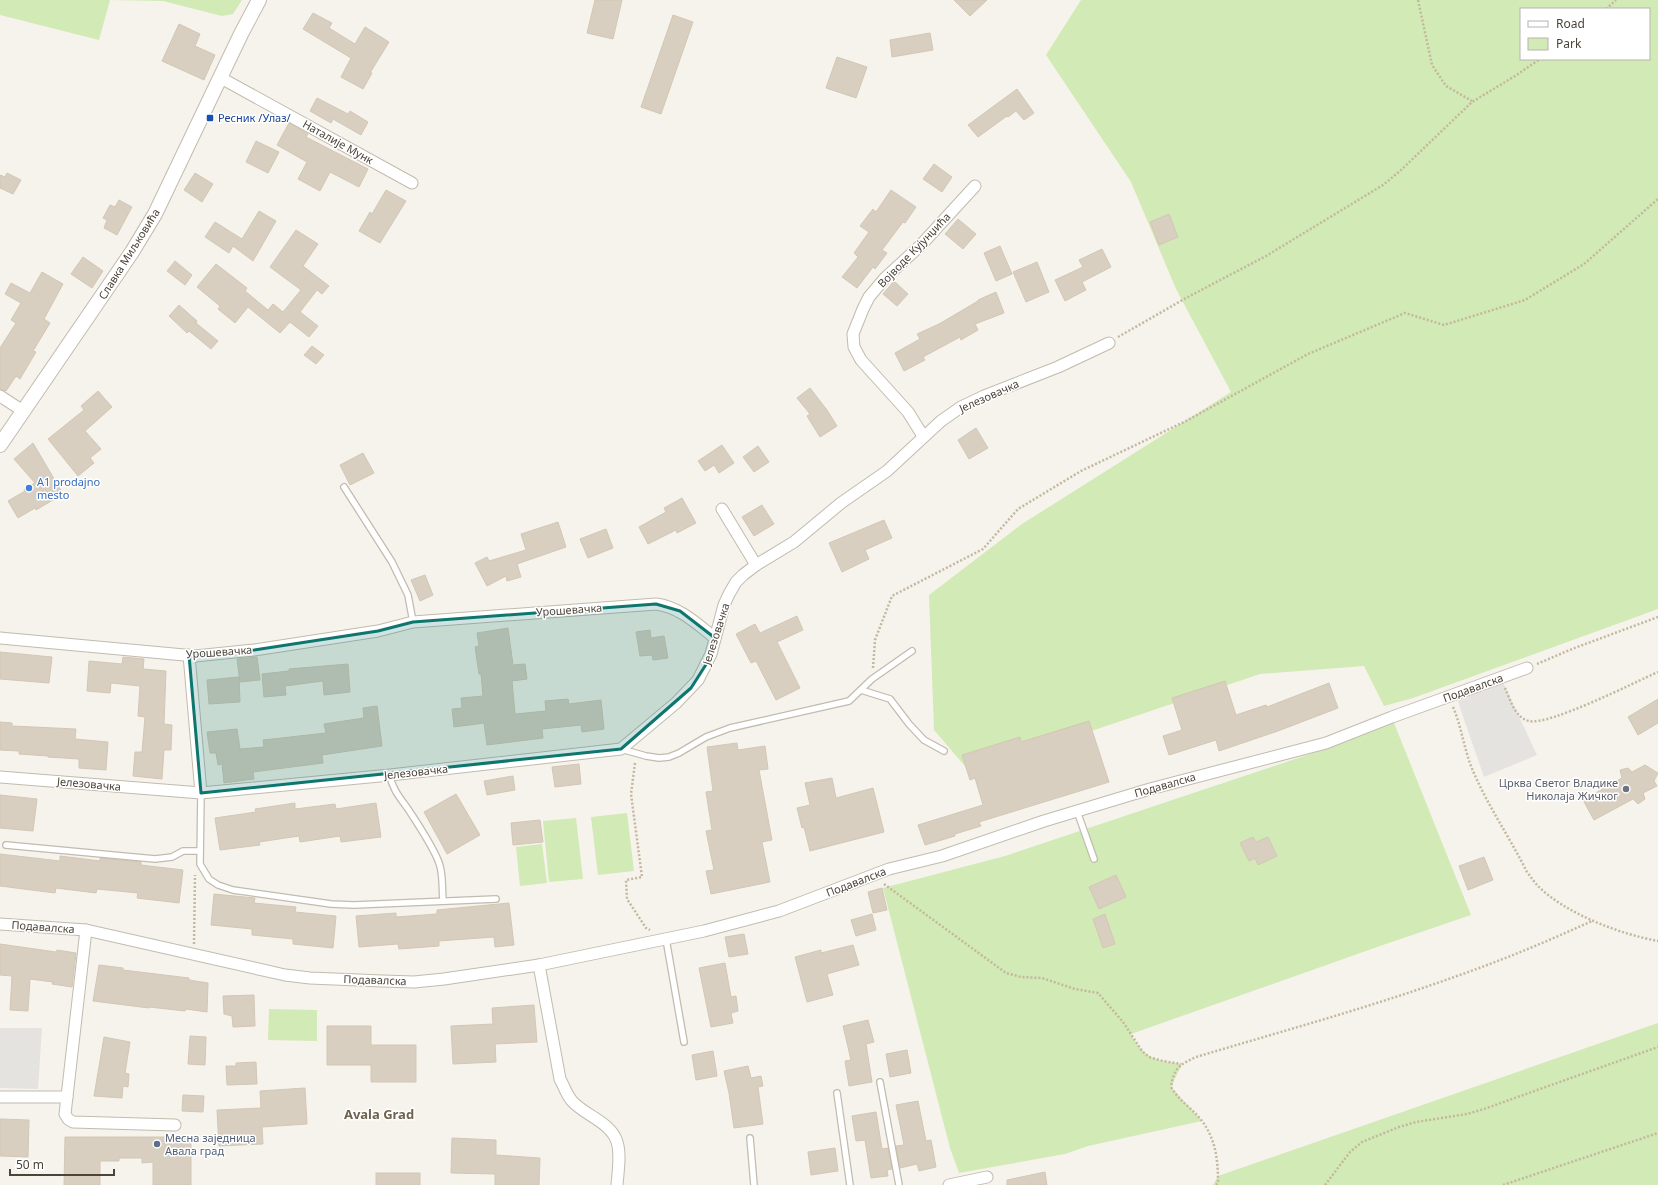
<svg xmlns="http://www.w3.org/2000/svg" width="1658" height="1185" font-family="'Noto Sans',sans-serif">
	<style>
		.green { fill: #d2eab5; fill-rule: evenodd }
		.parking { fill: #e5e3e0 }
		.building { fill: #d8cfc1; stroke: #d3c7b4 }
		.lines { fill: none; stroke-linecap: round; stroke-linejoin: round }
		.service-casing { stroke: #c2bbae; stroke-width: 8 }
		.minor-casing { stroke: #c2bbae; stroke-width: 13 }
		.tertiary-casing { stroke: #c2bbae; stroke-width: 16 }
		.path { stroke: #c4b79f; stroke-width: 2.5; stroke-dasharray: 2 2; stroke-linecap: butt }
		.service { stroke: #fff; stroke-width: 5.5 }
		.minor { stroke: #fff; stroke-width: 11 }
		.tertiary { stroke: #fff; stroke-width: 14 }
		.marked { fill: #0f766e; fill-opacity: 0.2; stroke: #0f766e; stroke-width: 3; stroke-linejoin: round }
		.transit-dot { fill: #1a4fb4; stroke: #fff; stroke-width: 1.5 }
		.shop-dot { fill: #3f7fe0; stroke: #fff; stroke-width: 1.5 }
		.worship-dot { fill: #6b7280; stroke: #fff; stroke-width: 1.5 }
		.service-dot { fill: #5c6f8a; stroke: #fff; stroke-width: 1.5 }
		.labels { text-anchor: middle; stroke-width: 3; stroke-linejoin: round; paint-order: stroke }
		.transit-label { font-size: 11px; fill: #164399; stroke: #fff; text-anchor: start }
		.street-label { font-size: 11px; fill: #4b4439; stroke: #fff }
		.shop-label { font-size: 11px; fill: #366cbe; stroke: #fff; text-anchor: start }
		.worship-label { font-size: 11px; fill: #5b616d; stroke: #fff; text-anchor: end }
		.service-label { font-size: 11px; fill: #4e5e75; stroke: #fff; text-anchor: start }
		.quarter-label { font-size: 13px; font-weight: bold; fill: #6e6250; stroke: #fff }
	</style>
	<rect width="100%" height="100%" fill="#f6f3ec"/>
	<!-- green -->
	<g class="green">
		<path d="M0,0H242L233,14L222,16L163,1L110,0L99,40L0,15Z"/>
		<path d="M1081,0H1658V609L1413,698L1384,706L1364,666L1260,674L970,772L934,730L929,595L1022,524L1231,392L1176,289L1131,182L1046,55ZM1521,9H1649V59H1521Z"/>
		<path d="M1394,723L1471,915L1380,946L1131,1034C1143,1058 1156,1061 1182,1064L1171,1087L1202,1121L1088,1146L1065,1154L959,1173L950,1148L883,888L1005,856L1340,744Z"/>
		<path d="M627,813L634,871L598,875L591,817Z"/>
		<path d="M576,818L583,879L549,882L543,821Z"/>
		<path d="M542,844L547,883L520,886L516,847Z"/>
		<path d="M269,1009L317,1010V1041L268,1040Z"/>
		<path d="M1658,1023V1185H1213L1218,1176Z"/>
	</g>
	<!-- parking -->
	<g class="parking">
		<path d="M1502,680L1537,755L1484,777L1457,699Z"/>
		<path d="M0,1028H42L38,1089L0,1088Z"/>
	</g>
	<!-- building -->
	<g class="building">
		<path d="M595,0H622L613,39L587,33Z"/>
		<path d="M954,0H987L970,16Z"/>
		<path d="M313,13L332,23L329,28L355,44L365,27L389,42L370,73H372L363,89L341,77L351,58L303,29Z"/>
		<path d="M673,15L693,22L661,114L641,107Z"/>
		<path d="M179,24L200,34L195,46L215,55L204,80L162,61Z"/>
		<path d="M930,33L933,50L892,57L890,40Z"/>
		<path d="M837,57L867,67L856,98L826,88Z"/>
		<path d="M1017,89L1034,113L1024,120L1016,111L1008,117L1007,116L978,137L968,125Z"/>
		<path d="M317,98L348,114L350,111L368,122L361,135L333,119L331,123L310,111Z"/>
		<path d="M289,123L308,134L306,137L368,169L359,187L330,172L320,191L298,179L307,162L277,145Z"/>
		<path d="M256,141L279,152L268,173L246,162Z"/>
		<path d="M934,164L952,177L942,192L923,179Z"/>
		<path d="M7,173L21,180L13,194L0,188V175L5,177Z"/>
		<path d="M195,173L213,184L202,202L184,190Z"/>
		<path d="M386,190L406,201L380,243L359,231L370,212L372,214Z"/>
		<path d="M891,190L916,207L905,223L903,222L882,250L887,253L875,269L873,267L857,288L842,277L858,257L854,253L869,232L860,226L873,209L876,212Z"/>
		<path d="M119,200L132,207L117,235L104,228L107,220L103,218L110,205L115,207Z"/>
		<path d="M259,211L276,221L253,261L233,246L229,253L205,237L215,222L242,239Z"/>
		<path d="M1169,214L1178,237L1159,245L1150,222Z"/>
		<path d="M958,219L976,234L963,249L945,234Z"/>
		<path d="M296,230L318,244L303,266L329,286L322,294L317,290L300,312L318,326L309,337L290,322L280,333L248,307L235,323L218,309L220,306L197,287L216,264L247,288L245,291L268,310L273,304L283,312L301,290L270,267Z"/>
		<path d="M1000,246L1012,274L996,281L984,253Z"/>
		<path d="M1102,249L1111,267L1082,282L1086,290L1065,301L1055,280L1083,267L1079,260Z"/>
		<path d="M83,257L103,271L92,288L71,274Z"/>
		<path d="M175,261L192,275L185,285L167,271Z"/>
		<path d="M1037,262L1049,292L1026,302L1013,272Z"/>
		<path d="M42,272L63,284L44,319L50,323L33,351L36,352L20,379L16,376L6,391L0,389V348L16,323L11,320L21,303L5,294L11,283L30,293Z"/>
		<path d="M894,281L908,294L897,306L883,294Z"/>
		<path d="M996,292L1004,313L975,324L978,330L961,340L960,337L923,357L925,360L904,371L895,353L920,339L917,334L939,324L978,301V300Z"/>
		<path d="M179,305L197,321L196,323L218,341L211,349L189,331L187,333L169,316Z"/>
		<path d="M312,346L324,355L316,364L304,355Z"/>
		<path d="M810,388L827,410L837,426L820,437L807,416L810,414L797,398Z"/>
		<path d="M98,391L112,407L85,431L101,449L90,458L94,463L78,476L48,439L84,410L81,406Z"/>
		<path d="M976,428L988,448L969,459L958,440Z"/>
		<path d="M33,443L63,494L36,510L35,508L18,518L8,501L25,491L24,489L35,483L14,459Z"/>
		<path d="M722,445L734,463L719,473L714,465L705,471L698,461Z"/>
		<path d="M758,446L769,462L754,472L743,457Z"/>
		<path d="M363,453L374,473L350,485L340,465Z"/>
		<path d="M682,498L696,523L677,533L676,530L648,544L639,527L666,512L664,508Z"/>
		<path d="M762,505L774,524L754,536L742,517Z"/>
		<path d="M884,520L892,538L865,550L869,559L842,572L829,543Z"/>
		<path d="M558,522L566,547L517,564L521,577L507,581L506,576L487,586L475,563L487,557L489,561L526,550L521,534Z"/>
		<path d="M606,529L613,548L588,558L580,539Z"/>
		<path d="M425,575L433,595L420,601L411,580Z"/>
		<path d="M797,616L803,630L777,642L800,688L776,700L756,661L751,663L736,634L755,624L760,633Z"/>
		<path d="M508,628L513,665L525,664L527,679L512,681L515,714L546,711L545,701L568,699L569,704L601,700L604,729L582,732L581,725L542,729L543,738L487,745L484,723L454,727L452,709L462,708L461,698L483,696L481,674H479L475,647L479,646L477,633Z"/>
		<path d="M650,630L651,638L664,636L668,658L653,660L652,655L640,656L636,632Z"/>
		<path d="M0,652L52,657L49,683L0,679Z"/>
		<path d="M123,657L144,659L143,669L166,671L164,724L172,725L171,750H164L162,779L133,776L135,752H142L145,717L138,716L140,686L111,683L110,693L87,691L89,661L122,664Z"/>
		<path d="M257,657L260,680L240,682L237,659Z"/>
		<path d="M348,664L350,692L324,695L323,681L285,686L286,695L264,697L262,674L289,671V669Z"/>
		<path d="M239,677L240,702L209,704L207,680Z"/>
		<path d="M1225,681L1236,715L1266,705L1267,707L1329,683L1338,708L1278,731L1219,751L1216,740L1169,755L1163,736L1182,730L1172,698Z"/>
		<path d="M1658,699V723L1638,735L1628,717Z"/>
		<path d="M377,706L382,746L322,755L323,763L253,772L254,779L224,783L222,764L218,765L216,753H210L207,732L237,729L240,749L264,747L263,740L326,733L324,724L364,718L363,708Z"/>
		<path d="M1089,721L1109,782L979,822L981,826L955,834V836L925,845L918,825L983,805L975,778L970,780L962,755L1020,737L1021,742Z"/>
		<path d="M0,722L12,723V726L76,729L75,739L108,742L106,770L79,768V759L48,757V756L19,754V751L0,750Z"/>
		<path d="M737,743L738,750L765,746L768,769L759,770L772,840L762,842L770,882L711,894L706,871L714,870L706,831L712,830L706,792L713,791L707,747Z"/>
		<path d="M579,764L581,784L555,787L552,767Z"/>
		<path d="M1645,765L1658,773L1654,781L1657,786L1643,793L1645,799L1638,804L1633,799L1594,820L1583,800L1622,778L1620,770L1628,768L1632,772Z"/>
		<path d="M513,776L515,790L487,795L484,781Z"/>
		<path d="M832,778L836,798L873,788L884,832L810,851L804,827L802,828L797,808L810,805L805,783Z"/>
		<path d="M456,794L480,835L447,854L424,812Z"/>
		<path d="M0,795L37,799L33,831L0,828Z"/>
		<path d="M295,803V809L335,804L336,809L376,803L381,837L341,842L340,836L300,842L299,836L259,842L260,845L220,850L215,818L256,812L255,809Z"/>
		<path d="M540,820L543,842L513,845L511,823Z"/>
		<path d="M1253,837L1256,842L1268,837L1277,856L1258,865L1255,858L1249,861L1240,843Z"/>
		<path d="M0,854L60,861V856L100,861V858L141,862V865L183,870L179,903L137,898L138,893L97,889L96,893L56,888L55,893L0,886Z"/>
		<path d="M1484,857L1493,880L1468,890L1459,866Z"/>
		<path d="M1116,875L1126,897L1099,909L1089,887Z"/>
		<path d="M882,888L887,910L873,913L868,892Z"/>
		<path d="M214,894L255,898L254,903L296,907L295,912L336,916L333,948L293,944V939L252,935V929L211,925Z"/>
		<path d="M509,903L514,945L495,947L494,937L439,941V946L399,949L398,944L359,947L356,916L396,913V917L437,914V910Z"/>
		<path d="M872,914L876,930L856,936L851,920Z"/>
		<path d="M1105,914L1115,944L1103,948L1093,919Z"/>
		<path d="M744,934L748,954L729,957L725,937Z"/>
		<path d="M0,944L56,952L57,950L76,953L72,987L52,984L53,982L30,979L28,1011L10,1010L12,976L0,975Z"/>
		<path d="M853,945L859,965L827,974L833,995L807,1002L795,957L821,950V953Z"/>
		<path d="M725,963L731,997L736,996L738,1011L731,1013L733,1023L711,1027L699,968Z"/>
		<path d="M99,965L123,968V970L189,978V980L208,983L207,1012L186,1009L185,1011L149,1007V1008L93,1001Z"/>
		<path d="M254,995L255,1026L233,1027L232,1016L224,1014L223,996Z"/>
		<path d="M534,1005L537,1042L495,1044L496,1062L453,1064L451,1026L493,1024L492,1008Z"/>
		<path d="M868,1020L874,1042L866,1044L872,1082L849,1086L845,1061L851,1060L843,1026Z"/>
		<path d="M327,1026H371V1045H416V1082H371V1065H327Z"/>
		<path d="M190,1036L206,1037L205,1065L188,1064Z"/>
		<path d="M104,1037L130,1042L125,1073L129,1074L128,1087L123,1086L122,1098L94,1096Z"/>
		<path d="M907,1050L911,1073L890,1077L886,1054Z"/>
		<path d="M713,1051L717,1076L696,1080L692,1055Z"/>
		<path d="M256,1062L257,1084L227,1085L226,1066H236V1063Z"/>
		<path d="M748,1066L751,1078L761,1076L763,1086L758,1087L763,1124L734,1128L729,1093L724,1071Z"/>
		<path d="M305,1088L307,1124L262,1127L263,1144L219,1146L217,1110L261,1108L260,1091Z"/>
		<path d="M183,1095L204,1096L203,1112L182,1111Z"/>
		<path d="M918,1101L926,1141L931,1140L936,1167L919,1171L917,1164L900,1168L896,1146L904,1145L896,1105Z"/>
		<path d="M876,1112L882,1149L888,1148L892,1169L887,1170L888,1176L871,1178L865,1140L856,1141L852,1116Z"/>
		<path d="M0,1119L29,1120L28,1157L0,1156Z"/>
		<path d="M65,1137H191V1185H153V1162L142,1163V1158H119V1161H100V1185H64Z"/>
		<path d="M452,1138L496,1140V1155L540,1158L539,1185H495V1174L451,1173Z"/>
		<path d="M835,1148L838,1171L811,1175L808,1152Z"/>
		<path d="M1045,1172L1047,1185H1007V1180Z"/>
		<rect x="376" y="1173" width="44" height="12"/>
	</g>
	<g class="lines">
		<!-- service casing -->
		<g class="service-casing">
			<g id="service">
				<path d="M344,487L392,562L408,595L413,622"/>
				<path d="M861,690L890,699L909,724L924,740L944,751"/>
				<path d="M621,749L646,756L659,758L669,757L679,753L706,737L730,728L849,701L872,679L912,651"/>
				<path d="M390,775C392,790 402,800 410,812C419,826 436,851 440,866C443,877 442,889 443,900"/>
				<path d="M201,793L200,864L209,879L218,885L233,890L331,904L354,905L496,899"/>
				<path d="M1077,811L1094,859"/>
				<path d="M6,845L155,859L172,857L183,851H199"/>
				<path d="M666,939L684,1042"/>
				<path d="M880,1082L899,1185"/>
				<path d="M837,1093L850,1185"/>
				<path d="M750,1138L754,1185"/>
			</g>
		</g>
		<!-- minor casing -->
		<g class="minor-casing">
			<g id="minor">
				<path d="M221,78L412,183"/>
				<path d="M0,396L23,411"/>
				<path d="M923,436L908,412L861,360L854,347L853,334L863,309L869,297L885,278L921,245L975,186"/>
				<path d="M722,509L756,565"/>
				<path d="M0,638L195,656L254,650L378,631L413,622L656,604C680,607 697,624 715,638"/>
				<path d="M189,655L201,793"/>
				<path d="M0,777L201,793L390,775L621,749L676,703L698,680L711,654L724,605L729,594L736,582L743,575L756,565L794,542L841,503L887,471L941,421L961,407L984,396L1058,367L1109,343"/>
				<path d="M0,924L86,930L285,975L310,978L382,981L414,982L444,979L539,965L704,931L779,911L889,869L942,856L1044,821L1150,789L1326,743L1392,717L1527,668"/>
				<path d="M86,930L65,1114L68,1119L73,1122L175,1125"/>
				<path d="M539,965L560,1079C564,1086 566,1094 572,1101C584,1115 611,1122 617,1142C621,1154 618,1172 617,1185"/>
				<path d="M0,1097H67"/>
				<path d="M949,1185L987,1177"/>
			</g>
		</g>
		<!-- tertiary casing -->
		<g class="tertiary-casing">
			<path id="tertiary" d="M0,445L132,252L155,214L241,34L259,0"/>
		</g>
		<!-- path -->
		<g class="path">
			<path d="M1418,0L1432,65L1446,86L1472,101"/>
			<path d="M1606,9L1616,0"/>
			<path d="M1118,337L1186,298L1266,256L1383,185L1400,171L1472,102L1515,76L1540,59"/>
			<path d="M1537,664L1572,649L1658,617"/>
			<path d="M873,668L875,640L892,596L983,549L1018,509L1081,471L1186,421L1308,354L1405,313L1444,325L1525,300L1584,264L1658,199"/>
			<path d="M1505,688C1510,699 1515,718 1529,721C1549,726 1635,682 1658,672"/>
			<path d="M1453,707C1462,728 1464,750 1473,771C1488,806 1510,838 1527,872C1531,877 1534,882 1538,886C1566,914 1620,934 1658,941"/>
			<path d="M635,763L631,794L642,877L626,880L627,899L646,928L650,930"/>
			<path d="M884,884L1006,973L1021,977L1042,978L1075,989L1098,993L1123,1022L1142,1051L1149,1057L1163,1061L1181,1064"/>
			<path d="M194,944L195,875"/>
			<path d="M1216,1185L1218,1183C1218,1160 1216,1140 1202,1121C1192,1108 1180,1102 1171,1087C1174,1068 1179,1065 1196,1057C1283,1031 1371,1007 1457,976C1503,960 1548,941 1592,921"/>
			<path d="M1325,1185L1350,1152L1362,1142L1399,1127L1416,1122L1467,1114L1484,1109L1658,1047"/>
			<path d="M1503,1185L1658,1133"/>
		</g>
		<!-- service -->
		<use href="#service" class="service"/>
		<!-- minor -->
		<use href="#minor" class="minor"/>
		<!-- tertiary -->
		<use href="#tertiary" class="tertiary"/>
	</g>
	<!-- marked area -->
	<path class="marked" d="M656,604L680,611L715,638L707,663L691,688L621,749L201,793L189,655L254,650L378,631L413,622Z"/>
	<!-- markers -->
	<rect class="transit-dot" x="206" y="114" width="8" height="8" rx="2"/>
	<circle class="shop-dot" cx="29" cy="488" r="4"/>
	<circle class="worship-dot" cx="1626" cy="789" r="4"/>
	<circle class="service-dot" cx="157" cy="1144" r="4"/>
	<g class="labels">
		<!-- transit labels -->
		<g class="transit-label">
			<text x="218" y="122">Ресник /Улаз/</text>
		</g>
		<!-- street labels -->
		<g class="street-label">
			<text transform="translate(338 142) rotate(29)" y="4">Наталије Мунк</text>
			<text transform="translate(914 250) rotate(-46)" y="4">Војводе Кујунџића</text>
			<text transform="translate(129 254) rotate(-58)" y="4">Славка Миљковића</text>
			<text transform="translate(989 396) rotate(-24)" y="4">Јелезовачка</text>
			<text transform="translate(569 610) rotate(-4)" y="4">Урошевачка</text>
			<text transform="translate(716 634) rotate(-72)" y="4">Јелезовачка</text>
			<text transform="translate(219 652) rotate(-4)" y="4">Урошевачка</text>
			<text transform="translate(1473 688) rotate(-20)" y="4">Подавалска</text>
			<text transform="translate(416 772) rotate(-6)" y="4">Јелезовачка</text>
			<text transform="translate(89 784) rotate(5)" y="4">Јелезовачка</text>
			<text transform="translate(1165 785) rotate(-16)" y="4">Подавалска</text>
			<text transform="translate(856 882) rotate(-21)" y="4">Подавалска</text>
			<text transform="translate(43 927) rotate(4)" y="4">Подавалска</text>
			<text transform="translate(375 980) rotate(2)" y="4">Подавалска</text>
		</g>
		<!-- shop labels -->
		<g class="shop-label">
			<text x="37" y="486">A1 prodajno<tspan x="37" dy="13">mesto</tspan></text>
		</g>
		<!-- worship labels -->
		<g class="worship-label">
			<text x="1618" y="787">Црква Светог Владике<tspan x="1618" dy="13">Николаја Жичког</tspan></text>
		</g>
		<!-- service labels -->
		<g class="service-label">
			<text x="165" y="1142">Месна заједница<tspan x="165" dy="13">Авала град</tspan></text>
		</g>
		<!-- quarter labels -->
		<g class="quarter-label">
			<text x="379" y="1119">Avala Grad</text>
		</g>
	</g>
	<!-- legend -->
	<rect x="1520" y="8" width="130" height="52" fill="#ffffff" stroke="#b7b4b0"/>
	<rect x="1528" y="21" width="20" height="6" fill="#ffffff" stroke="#b7b4b0"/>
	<text x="1556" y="28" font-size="12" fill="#4b4439">Road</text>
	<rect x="1528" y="38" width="20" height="12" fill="#d2eab5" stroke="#b7b4b0"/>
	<text x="1556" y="48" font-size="12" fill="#4b4439">Park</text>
	<!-- scale -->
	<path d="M10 1169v6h104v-6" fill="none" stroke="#4b4439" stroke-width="2"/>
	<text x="16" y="1169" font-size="12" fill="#4b4439" stroke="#ffffff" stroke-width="3" paint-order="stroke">50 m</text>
</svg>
